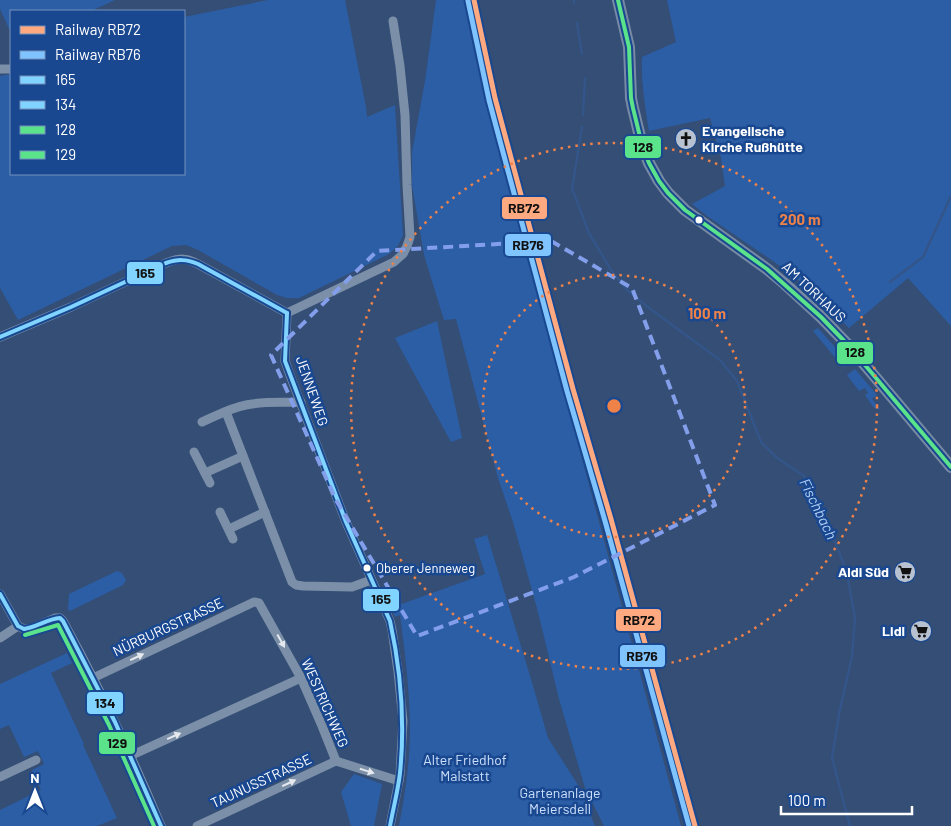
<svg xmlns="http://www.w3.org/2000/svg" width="951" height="826" font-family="Barlow,sans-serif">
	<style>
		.green { fill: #2c5ea6 }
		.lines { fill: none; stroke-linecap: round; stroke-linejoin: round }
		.stream { stroke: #345589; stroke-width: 2.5 }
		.minor { stroke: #7b8fa8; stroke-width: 9 }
		.secondary { stroke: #788aa4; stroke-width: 12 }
		.bus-1-casing { stroke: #194890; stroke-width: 8 }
		.bus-2-casing { stroke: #194890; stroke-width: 8 }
		.bus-3-casing { stroke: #194890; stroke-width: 8 }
		.bus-4-casing { stroke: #194890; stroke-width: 8 }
		.bus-1 { stroke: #80d4ff; stroke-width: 4 }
		.bus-2 { stroke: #80d4ff; stroke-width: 4 }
		.bus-3 { stroke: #5ae38a; stroke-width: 4 }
		.bus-4 { stroke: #5ae38a; stroke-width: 4 }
		.rail-1-casing { stroke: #194890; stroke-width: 9 }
		.rail-2-casing { stroke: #194890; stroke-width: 9 }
		.rail-1 { stroke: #ffa980; stroke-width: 5 }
		.rail-2 { stroke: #80c4ff; stroke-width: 5 }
		.oneway { fill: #e5e9ee }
		.marked { fill: none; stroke: #839eea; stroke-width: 4; stroke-dasharray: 10 6; stroke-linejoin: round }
		.ring { fill: none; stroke: #ee8249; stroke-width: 2.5; stroke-dasharray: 2.5 5 }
		.bus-dot { fill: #fff; stroke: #194890; stroke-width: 2 }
		.labels { text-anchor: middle; stroke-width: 5; stroke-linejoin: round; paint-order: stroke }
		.bus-label { font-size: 13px; fill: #fff; stroke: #194890; text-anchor: start }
		.poi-label { font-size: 14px; font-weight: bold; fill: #fff; stroke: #194890; text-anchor: end }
		.street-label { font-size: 14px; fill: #fff; stroke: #194890 }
		.park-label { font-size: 14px; fill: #cde0fb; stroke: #194890 }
		.water-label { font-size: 15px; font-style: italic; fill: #b3cff6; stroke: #194890 }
		.centre { fill: #ee8249; stroke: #194890; stroke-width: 2.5 }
		.ring-label { font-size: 15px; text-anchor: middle; font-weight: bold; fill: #ee8249; stroke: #194890; stroke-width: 5; stroke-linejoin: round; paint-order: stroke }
		.line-badge { stroke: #194890; stroke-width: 2 }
		.pale-badge-label { font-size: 14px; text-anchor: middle; font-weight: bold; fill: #111 }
	</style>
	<rect width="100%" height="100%" fill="#344e75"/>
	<!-- green -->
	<g class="green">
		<path d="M0,0H115L91,11H11V33L0,9Z"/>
		<path d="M268,0H345L366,107L367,117L395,105L403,235L398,246L389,254L299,298H287L277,295L198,250L186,245L172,246L18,320L0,288V76L11,74V174H184V17Z"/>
		<path d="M436,0H464L475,55L489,114L681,826H604L585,788L559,699L538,612L513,522L498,478L456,319L444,320L424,255L412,185V152L425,81Z"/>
		<path d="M667,0H951V326L908,278L849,328L819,298L789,272L707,216L692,204L725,186L721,158L710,118L649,131C645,106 641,81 642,57L676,42Z"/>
		<path d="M437,321L462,438L451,442L395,338Z"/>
		<path d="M818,328L849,363L843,367L813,331Z"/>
		<path d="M855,369L877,395L872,399L880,409L874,408L865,395L868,393L865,388L859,391L847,375Z"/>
		<path d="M487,535L531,679L548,738L580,788L595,826H399C405,794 410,763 410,730C410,692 405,653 400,615L395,617L383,591L386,590L389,597L391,596L396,606L485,574L474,539Z"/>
		<path d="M117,571L122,573L126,580L123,585L70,611L68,609L69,594Z"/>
		<path d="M67,653L72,663L51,673L84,744L83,745L117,818L97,826H0V810L41,790L32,770L44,764L38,751L24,757L9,725L0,729V684Z"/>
		<path d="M354,774L382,784L374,826H351L341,792Z"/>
	</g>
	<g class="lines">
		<!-- stream -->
		<g class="stream">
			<path d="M574,0V3"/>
			<path d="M577,23L582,54"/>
			<path d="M583,115L585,78"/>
			<path d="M582,127L572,189L589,233L611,270L627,290L649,308L720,360L737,381L761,442L776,457L804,476L828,523L847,573L855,618L852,657L840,709L832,758L850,826"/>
			<path d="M890,282L923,257L951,196"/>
		</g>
		<!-- minor -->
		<g class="minor">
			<path d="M0,69H11"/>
			<path d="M287,313L285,361L290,375L346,522L390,621L392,630L398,671L403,721L400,775L390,826"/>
			<path d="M287,313L394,262L403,254L407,246L410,237L407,185L405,115L400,66L393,21"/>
			<path d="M0,337L71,307L166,263C179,258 184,257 198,264L287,313"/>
			<path d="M226,412L292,582L296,585L303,586L352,587L371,580"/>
			<path d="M202,422C216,416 230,408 246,405C263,401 283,403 301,402"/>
			<path d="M194,452L210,483"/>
			<path d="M205,473L243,456"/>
			<path d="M220,512L233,539"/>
			<path d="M229,529L265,512"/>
			<path d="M0,594L18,626L24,629H30L55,618H60L63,621C99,687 132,756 161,826"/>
			<path d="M0,638L18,626"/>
			<path d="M93,678L254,602L259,603L301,678L322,726L336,761"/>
			<path d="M130,756L301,678"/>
			<path d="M336,761L399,781"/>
			<path d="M0,777L36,760"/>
			<path d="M197,826L336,761"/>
		</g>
		<!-- secondary -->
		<path class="secondary" d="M618,0L629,47L631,98L633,108L642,145L649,163L659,181L668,193L685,210L767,269L785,284L821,317L849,346L951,467"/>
		<!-- bus-1 casing -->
		<g class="bus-1-casing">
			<g id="bus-1">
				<path d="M287,313L285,361L346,522L390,621C401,671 405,723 400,773C398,791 393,809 390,826"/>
				<path d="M0,337L71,307L166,263C178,259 186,259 198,264L287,313"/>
			</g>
		</g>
		<!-- bus-2 casing -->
		<g class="bus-2-casing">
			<g id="bus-2">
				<path d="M0,594L18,626L24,629"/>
				<path d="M24,629C37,627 47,619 60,618L63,621L115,722L161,826"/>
			</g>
		</g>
		<!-- bus-3 casing -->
		<g class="bus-3-casing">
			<path id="bus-3" d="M618,0L629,47L631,98L633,108L642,145L649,163L659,181L668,193L685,210L767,269L821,317L849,346L951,467"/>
		</g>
		<!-- bus-4 casing -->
		<g class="bus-4-casing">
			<path id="bus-4" d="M25,635L58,625L109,725L154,826"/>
		</g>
		<!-- bus-1 -->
		<use href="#bus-1" class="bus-1"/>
		<!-- bus-2 -->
		<use href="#bus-2" class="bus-2"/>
		<!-- bus-3 -->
		<use href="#bus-3" class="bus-3"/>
		<!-- bus-4 -->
		<use href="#bus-4" class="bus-4"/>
		<!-- rail-1 casing -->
		<g class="rail-1-casing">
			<path id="rail-1" d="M474,0L495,98L573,389L611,519L695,826"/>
		</g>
		<!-- rail-2 casing -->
		<g class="rail-2-casing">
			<path id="rail-2" d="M468,1L489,100L567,391L605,521L689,826"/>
		</g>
		<!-- rail-1 -->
		<use href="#rail-1" class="rail-1"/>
		<!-- rail-2 -->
		<use href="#rail-2" class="rail-2"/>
	</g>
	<!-- one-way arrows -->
	<defs><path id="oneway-solid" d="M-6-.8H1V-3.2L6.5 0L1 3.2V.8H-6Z" transform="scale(1.25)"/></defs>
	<g class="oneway">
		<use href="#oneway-solid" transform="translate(281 641) rotate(61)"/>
		<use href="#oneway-solid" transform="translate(137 657) rotate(-25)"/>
		<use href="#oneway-solid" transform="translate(174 736) rotate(-24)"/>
		<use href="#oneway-solid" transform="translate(367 771) rotate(17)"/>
		<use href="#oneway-solid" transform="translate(289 783) rotate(-25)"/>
	</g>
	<!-- marked area -->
	<path class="marked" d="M551,241L632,288L715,505L574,577L417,636L336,500L271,355L377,251Z"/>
	<!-- distance rings -->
	<g class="ring">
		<circle cx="614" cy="406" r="131"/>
		<circle cx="614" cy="406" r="263"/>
	</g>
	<!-- icons -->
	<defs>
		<g id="church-disc" transform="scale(1.125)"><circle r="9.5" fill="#b8c1cf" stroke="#194890"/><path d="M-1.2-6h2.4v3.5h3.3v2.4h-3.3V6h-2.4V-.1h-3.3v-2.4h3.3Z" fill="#111"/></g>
		<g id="supermarket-disc" transform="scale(1.125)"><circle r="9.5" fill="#b8c1cf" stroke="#194890"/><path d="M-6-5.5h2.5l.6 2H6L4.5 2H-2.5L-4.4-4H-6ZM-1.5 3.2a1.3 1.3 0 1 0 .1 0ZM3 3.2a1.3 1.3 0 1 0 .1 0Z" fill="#111"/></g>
	</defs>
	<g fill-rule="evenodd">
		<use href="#church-disc" x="686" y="139"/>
		<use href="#supermarket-disc" x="905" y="572"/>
		<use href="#supermarket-disc" x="921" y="631"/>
	</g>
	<!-- markers -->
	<g class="bus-dot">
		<circle cx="699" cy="220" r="4.5"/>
		<circle cx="367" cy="568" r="4.5"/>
	</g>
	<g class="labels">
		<!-- bus labels -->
		<g class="bus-label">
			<text x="376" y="573">Oberer Jenneweg</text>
		</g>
		<!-- poi labels -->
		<g class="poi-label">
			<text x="702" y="136" text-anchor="start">Evangelische<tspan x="702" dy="16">Kirche Rußhütte</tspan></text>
			<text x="889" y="577">Aldi Süd</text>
			<text x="905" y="636">Lidl</text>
		</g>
		<!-- street labels -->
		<g class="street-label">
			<text transform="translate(814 292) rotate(43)" y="5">AM TORHAUS</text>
			<text transform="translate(312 391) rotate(71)" y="5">JENNEWEG</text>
			<text transform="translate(168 627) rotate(-25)" y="5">NÜRBURGSTRASSE</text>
			<text transform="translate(325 703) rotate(66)" y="5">WESTRICHWEG</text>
			<text transform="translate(261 781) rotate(-25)" y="5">TAUNUSSTRASSE</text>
		</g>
		<!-- park labels -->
		<g class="park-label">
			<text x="465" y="765">Alter Friedhof<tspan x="465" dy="16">Malstatt</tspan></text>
			<text x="560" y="798">Gartenanlage<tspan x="560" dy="16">Meiersdell</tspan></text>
		</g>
		<!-- water labels -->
		<g class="water-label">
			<text transform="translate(818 509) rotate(64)" y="5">Fischbach</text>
		</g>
	</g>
	<circle cx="614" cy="406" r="8" class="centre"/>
	<g class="ring-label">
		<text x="800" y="225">200 m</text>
		<text x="707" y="319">100 m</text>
	</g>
	<g class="line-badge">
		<rect x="624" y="135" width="38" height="24" rx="5" fill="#5ae38a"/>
		<rect x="501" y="196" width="47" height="24" rx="5" fill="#ffa980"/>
		<rect x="504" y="233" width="48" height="24" rx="5" fill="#80c4ff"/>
		<rect x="126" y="261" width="38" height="24" rx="5" fill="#80d4ff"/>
		<rect x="836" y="341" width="38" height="24" rx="5" fill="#5ae38a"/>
		<rect x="362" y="588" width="38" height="24" rx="5" fill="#80d4ff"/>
		<rect x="615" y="608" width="47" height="24" rx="5" fill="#ffa980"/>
		<rect x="619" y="644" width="47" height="24" rx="5" fill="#80c4ff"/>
		<rect x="86" y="691" width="38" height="24" rx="5" fill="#80d4ff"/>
		<rect x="98" y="731" width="38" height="24" rx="5" fill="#5ae38a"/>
	</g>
	<g class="pale-badge-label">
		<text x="643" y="152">128</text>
		<text x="524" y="213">RB72</text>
		<text x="528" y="250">RB76</text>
		<text x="145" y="278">165</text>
		<text x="855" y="357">128</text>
		<text x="381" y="604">165</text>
		<text x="639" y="625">RB72</text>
		<text x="642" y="661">RB76</text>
		<text x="105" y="708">134</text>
		<text x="117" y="748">129</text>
	</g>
	<!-- legend -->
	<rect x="10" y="10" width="175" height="165" fill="#194890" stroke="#7591bc"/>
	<rect x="20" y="26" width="25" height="8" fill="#ffa980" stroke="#7591bc"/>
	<text x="55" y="35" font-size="15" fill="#ffffff">Railway RB72</text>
	<rect x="20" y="51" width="25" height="8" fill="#80c4ff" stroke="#7591bc"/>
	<text x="55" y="60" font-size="15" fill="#ffffff">Railway RB76</text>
	<rect x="20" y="76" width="25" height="8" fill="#80d4ff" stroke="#7591bc"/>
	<text x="55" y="85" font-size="15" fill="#ffffff">165</text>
	<rect x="20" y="101" width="25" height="8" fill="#80d4ff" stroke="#7591bc"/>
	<text x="55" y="110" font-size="15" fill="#ffffff">134</text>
	<rect x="20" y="126" width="25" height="8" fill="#5ae38a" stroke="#7591bc"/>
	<text x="55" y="135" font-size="15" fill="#ffffff">128</text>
	<rect x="20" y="151" width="25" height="8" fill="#5ae38a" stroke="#7591bc"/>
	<text x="55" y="160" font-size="15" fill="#ffffff">129</text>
	<!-- north arrow -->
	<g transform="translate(35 791)" stroke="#194890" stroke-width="4" paint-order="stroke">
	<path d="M0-4L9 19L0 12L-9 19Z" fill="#ffffff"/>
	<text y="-8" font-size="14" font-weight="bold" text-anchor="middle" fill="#ffffff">N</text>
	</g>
	<!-- scale -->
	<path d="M781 806v8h131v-8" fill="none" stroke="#ffffff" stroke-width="2.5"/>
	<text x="788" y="806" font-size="15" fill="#ffffff" stroke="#194890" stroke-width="4" paint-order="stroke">100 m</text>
</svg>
